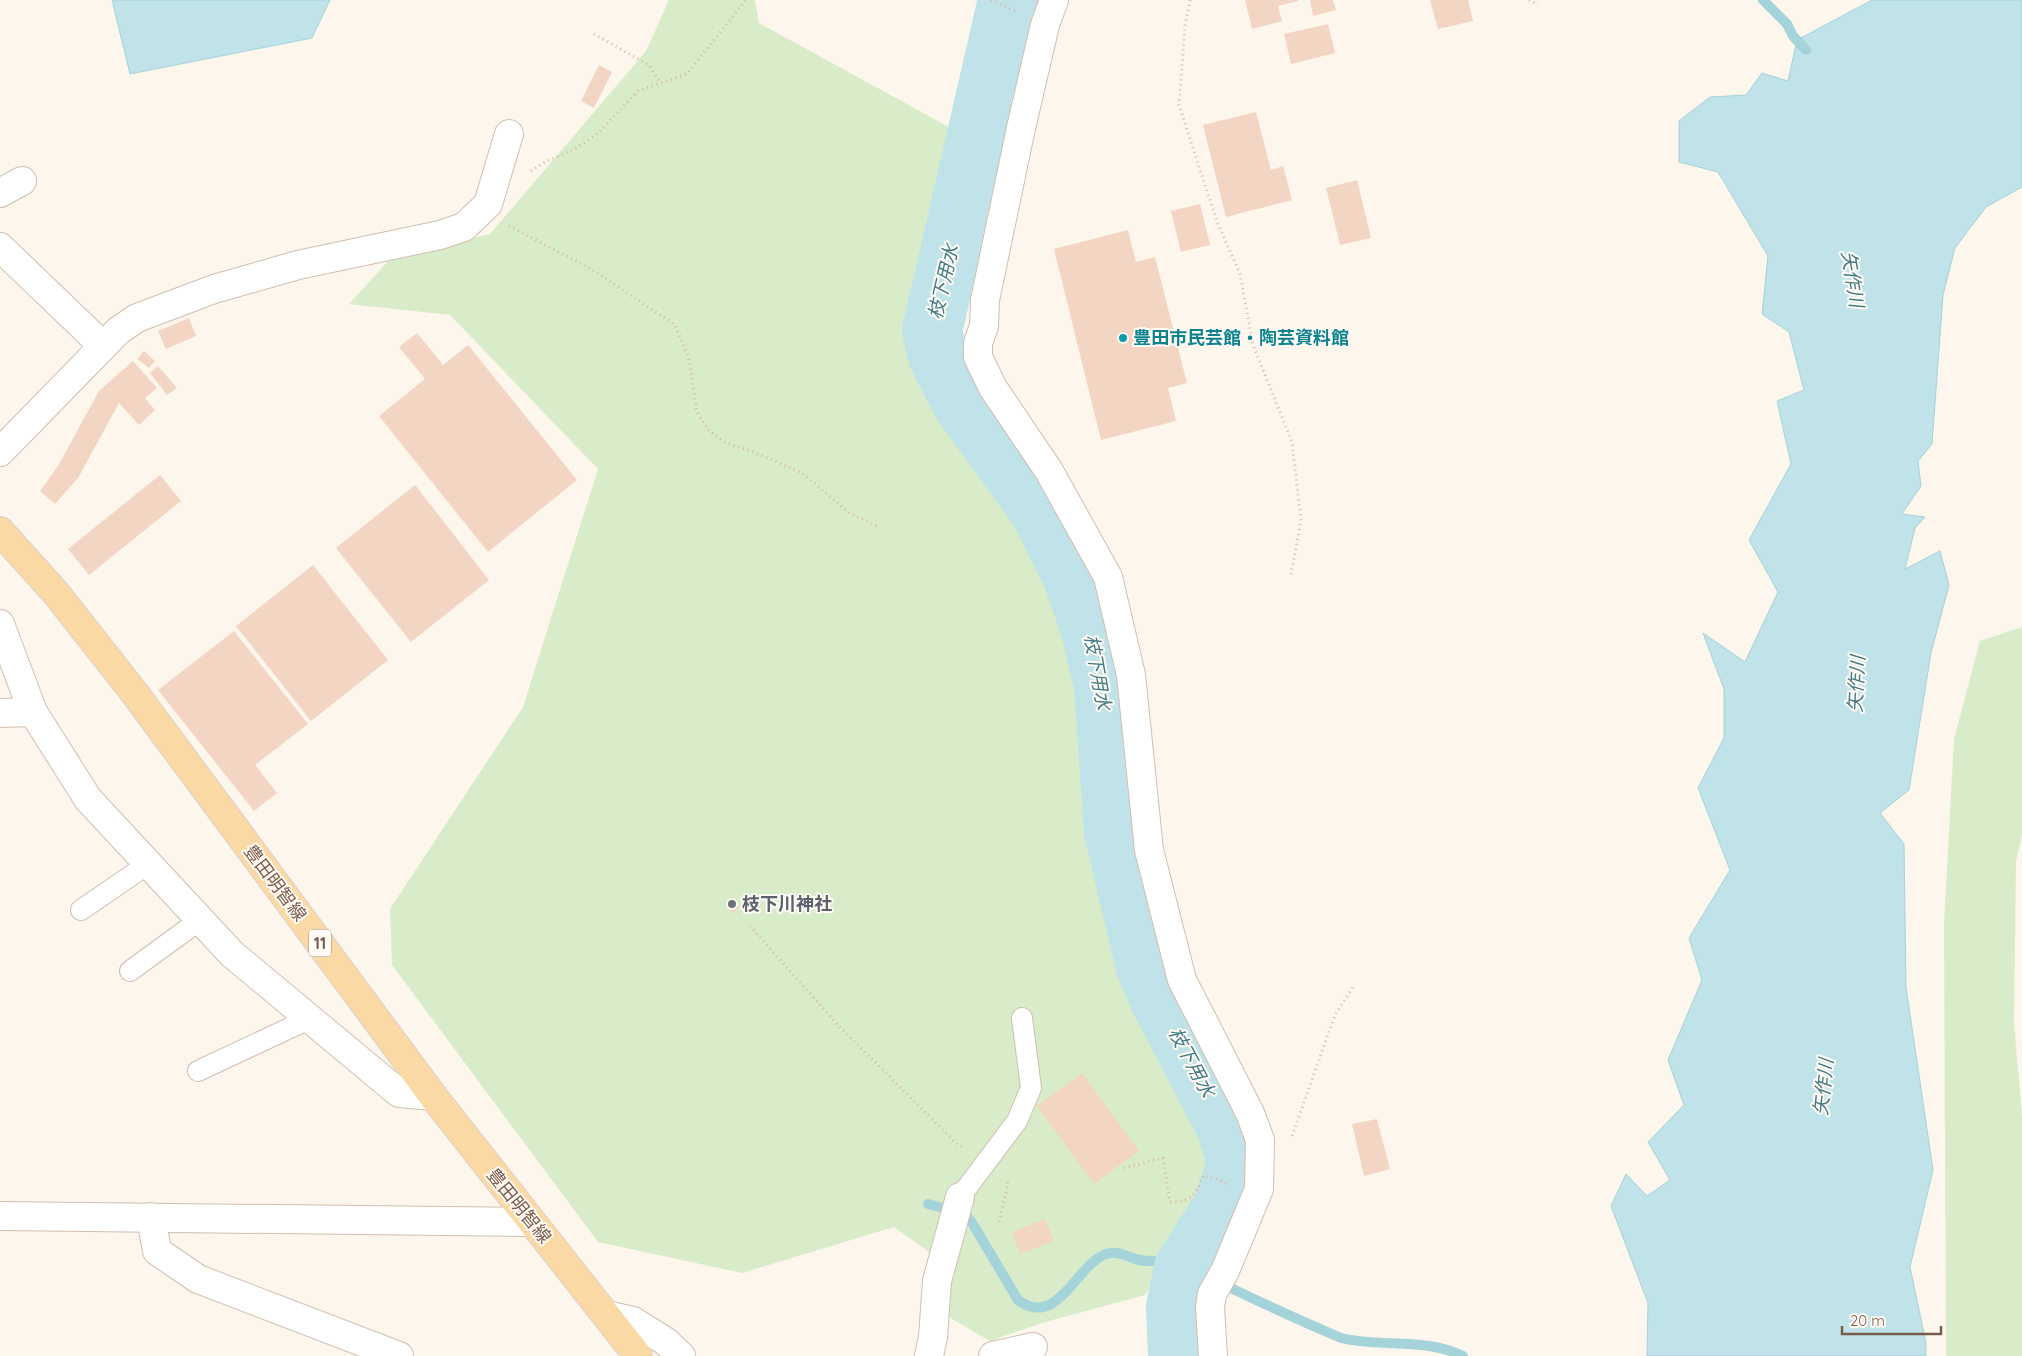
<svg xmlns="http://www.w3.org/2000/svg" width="2022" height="1356" font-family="Quicksand,'Noto Sans JP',sans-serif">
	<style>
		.green { fill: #d8ecc9 }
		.water { fill: #bfe3e8; stroke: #a5d3da }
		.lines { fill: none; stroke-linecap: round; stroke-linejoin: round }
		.stream { stroke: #a5d3da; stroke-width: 10 }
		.river { stroke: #bfe3e8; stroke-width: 60 }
		.building { fill: #f3d5c3 }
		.service-casing { stroke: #d1beb0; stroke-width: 22 }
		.minor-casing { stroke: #d1beb0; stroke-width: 30 }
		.primary-casing { stroke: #dad1cd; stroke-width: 30 }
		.path { stroke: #d9b8a5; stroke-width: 3; stroke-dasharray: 1 4; stroke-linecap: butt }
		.service { stroke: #fff; stroke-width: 20 }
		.minor { stroke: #fff; stroke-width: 28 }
		.primary { stroke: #fbd9a5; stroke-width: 28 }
		.culture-dot { fill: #0f9aa8; stroke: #fffaf3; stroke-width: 2 }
		.worship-dot { fill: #6b7280; stroke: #fffaf3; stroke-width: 2 }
		.labels { text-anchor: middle; stroke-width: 4; stroke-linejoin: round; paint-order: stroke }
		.shield { fill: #fffaf3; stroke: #a28b7f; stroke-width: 1 }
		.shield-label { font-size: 16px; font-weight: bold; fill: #7a5c4d }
		.culture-label { font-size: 18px; font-weight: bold; fill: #0d838f; stroke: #fffaf3; text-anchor: start }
		.street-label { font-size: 18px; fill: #7a5c4d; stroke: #fffaf3 }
		.worship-label { font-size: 18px; font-weight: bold; fill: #5b616d; stroke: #fffaf3; text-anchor: start }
		.water-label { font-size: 19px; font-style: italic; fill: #437c86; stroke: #fffaf3 }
	</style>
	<rect width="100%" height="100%" fill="#fdf6ec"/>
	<!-- green -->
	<g class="green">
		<path d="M669,0H755L759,23L949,127L914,301L915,354L951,423L1047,579L1085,696L1097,847L1123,950L1220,1131L1229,1165L1215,1204L1172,1248L1145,1295L1045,1322L990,1341L945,1315L933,1255L894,1227L742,1273L598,1242L392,965L390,909L523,707L598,469L450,315L349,304L391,258L490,234L646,51Z"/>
		<path d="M2022,627V834L2016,862L2014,1023L2022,1116V1356H1946L1944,925L1954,739L1980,641Z"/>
	</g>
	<!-- water -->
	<g class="water">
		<path d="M112,0H330L312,38L130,74Z"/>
		<path d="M1872,0H2022V187L1986,207L1955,248L1943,295L1932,444L1918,461L1921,486L1902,514L1925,517L1915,528L1905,569L1940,551L1949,585L1931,653L1909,790L1880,813L1904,844L1906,987L1933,1170L1910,1267L1926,1343V1356H1647L1648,1303L1611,1206L1626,1174L1647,1196L1670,1180L1648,1142L1684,1105L1668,1060L1702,980L1689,938L1730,870L1698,788L1724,738V689L1703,633L1745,662L1778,592L1749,540L1791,464L1777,401L1804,390L1789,332L1762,314L1768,256L1718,172L1679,162V121L1710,97L1746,95L1762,73L1788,81L1797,40Z"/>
	</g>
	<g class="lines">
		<!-- stream -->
		<g class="stream">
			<path d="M1763,0L1787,24L1793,36L1806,50"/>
			<path d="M928,1204L963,1213L971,1221L1018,1300C1062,1333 1080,1248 1117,1253C1125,1254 1132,1259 1139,1260C1148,1262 1157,1260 1166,1261C1182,1263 1216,1281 1233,1289C1268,1306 1304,1322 1341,1338C1381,1348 1424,1337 1463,1356"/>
		</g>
		<!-- river -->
		<path class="river" d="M1008,0L932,331L938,356L962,403L1039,509L1073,577L1091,630L1104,686L1114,832L1146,967L1160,1000L1225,1124L1237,1161L1224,1205L1184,1268L1176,1307L1178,1356"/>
	</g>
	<!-- building -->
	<g class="building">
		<path d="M1245,0H1298V1L1278,6L1282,21L1252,29Z"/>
		<path d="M1310,0H1333L1336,10L1313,16Z"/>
		<path d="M1430,0H1468L1473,21L1438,29Z"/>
		<path d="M1328,24L1335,53L1291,64L1284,34Z"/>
		<path d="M599,65L612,72L594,108L581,101Z"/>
		<path d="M1256,112L1271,170L1283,166L1292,200L1226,217L1203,125Z"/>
		<path d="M1357,180L1371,238L1340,245L1326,188Z"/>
		<path d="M1200,204L1210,245L1181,252L1171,211Z"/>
		<path d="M1128,230L1136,262L1155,257L1187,383L1168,388L1176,421L1101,440L1054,249Z"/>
		<path d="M189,318L196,336L166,349L158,331Z"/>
		<path d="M417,333L443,365L468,345L577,480L488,552L379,416L425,379L399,347Z"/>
		<path d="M144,351L155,361L149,368L137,359Z"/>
		<path d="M133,361L157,388L145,398L155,410L139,425L119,403L78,478L55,504L40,491L58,466L99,391Z"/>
		<path d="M158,366L177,388L167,395L150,373Z"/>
		<path d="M160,475L181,501L89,575L68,549Z"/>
		<path d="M415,485L489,580L411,642L336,548Z"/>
		<path d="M313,565L388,660L311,721L236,626Z"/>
		<path d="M234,631L308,724L255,765L277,793L254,811L158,690Z"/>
		<path d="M732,896L740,907L733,913L725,902Z"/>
		<path d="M1082,1073L1139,1151L1094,1184L1037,1106Z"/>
		<path d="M1377,1119L1390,1169L1364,1176L1352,1124Z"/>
		<path d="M1045,1219L1054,1241L1020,1254L1012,1232Z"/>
	</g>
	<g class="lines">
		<!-- service casing -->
		<g class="service-casing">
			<g id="service">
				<path d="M81,910L148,864"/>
				<path d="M130,971L200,920"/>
				<path d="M198,1071L309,1019"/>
				<path d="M960,1197L1017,1121L1031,1088L1022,1018"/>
			</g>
		</g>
		<!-- minor casing -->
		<g class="minor-casing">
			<g id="minor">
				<path d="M1054,0L1045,25L1021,128L985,300L984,326L978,343V357L993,388L1049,471L1108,577L1131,675L1149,850L1182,980L1250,1113L1260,1140L1259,1189L1225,1271L1212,1294L1210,1307L1213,1356"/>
				<path d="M0,193L22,181"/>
				<path d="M0,247L103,346"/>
				<path d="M0,452L118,331L137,318L214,289L298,265L440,235L464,227L488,204L509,134"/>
				<path d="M0,624L33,712L88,799L232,954L399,1093L433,1096"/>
				<path d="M0,713L33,712"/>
				<path d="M0,1216L532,1222"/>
				<path d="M151,1217L157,1251L198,1279L399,1356"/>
				<path d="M606,1315L633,1321L665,1341L681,1356"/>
				<path d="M929,1356L933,1337L937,1281L960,1197"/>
				<path d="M993,1356L1033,1347"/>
			</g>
		</g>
		<!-- primary casing -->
		<g class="primary-casing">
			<path id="primary" d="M0,531L55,592L133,691L433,1096L638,1356"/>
		</g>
		<!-- path -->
		<g class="path">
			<path d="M991,0L1018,12"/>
			<path d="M1190,0L1185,26L1179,105L1218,224L1240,274L1253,345L1292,442L1301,521L1291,574"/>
			<path d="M1529,0L1538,5"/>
			<path d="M594,34L649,65L660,83"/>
			<path d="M531,171L543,163L576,148L597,134L638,91L687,74L746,0"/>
			<path d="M509,226L593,270L675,325L689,359L697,412L709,431L726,443L754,452L802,473L851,514L879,527"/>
			<path d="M750,926L837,1024L955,1142L964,1148"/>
			<path d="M1292,1136L1335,1015L1353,987"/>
			<path d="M1124,1168L1163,1158L1170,1202C1196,1200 1193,1196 1204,1175L1228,1184"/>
			<path d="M999,1222L1008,1184L1007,1181"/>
		</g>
		<!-- service -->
		<use href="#service" class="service"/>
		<!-- minor -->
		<use href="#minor" class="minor"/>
		<!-- primary -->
		<use href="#primary" class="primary"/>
	</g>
	<!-- markers -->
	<circle class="culture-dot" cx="1123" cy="338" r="5"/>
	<circle class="worship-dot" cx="732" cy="904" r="5"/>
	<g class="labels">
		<!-- shield labels -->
		<rect class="shield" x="309" y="929.5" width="22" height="27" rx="4"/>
		<g class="shield-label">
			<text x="320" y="949">11</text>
		</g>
		<!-- culture labels -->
		<g class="culture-label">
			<text x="1133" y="344">豊田市民芸館・陶芸資料館</text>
		</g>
		<!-- street labels -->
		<g class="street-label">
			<text transform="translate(275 883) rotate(53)" y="6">豊田明智線</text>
			<text transform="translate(519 1206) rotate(51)" y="6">豊田明智線</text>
		</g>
		<!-- worship labels -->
		<g class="worship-label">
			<text x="742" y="910">枝下川神社</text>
		</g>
		<!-- water labels -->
		<g class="water-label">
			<text transform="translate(1853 279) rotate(81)" y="7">矢作川</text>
			<text transform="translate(943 282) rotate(-77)" y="7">枝下用水</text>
			<text transform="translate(1098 672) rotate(80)" y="7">枝下用水</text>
			<text transform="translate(1856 684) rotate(-87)" y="7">矢作川</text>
			<text transform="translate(1192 1062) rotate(62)" y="7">枝下用水</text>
			<text transform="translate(1823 1087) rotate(-84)" y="7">矢作川</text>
		</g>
	</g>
	<!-- scale -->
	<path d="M1842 1326v8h99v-8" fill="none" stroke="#7a5c4d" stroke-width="2.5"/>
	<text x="1850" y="1326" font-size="15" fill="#7a5c4d" stroke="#fffaf3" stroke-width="4" paint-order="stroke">20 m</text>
</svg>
